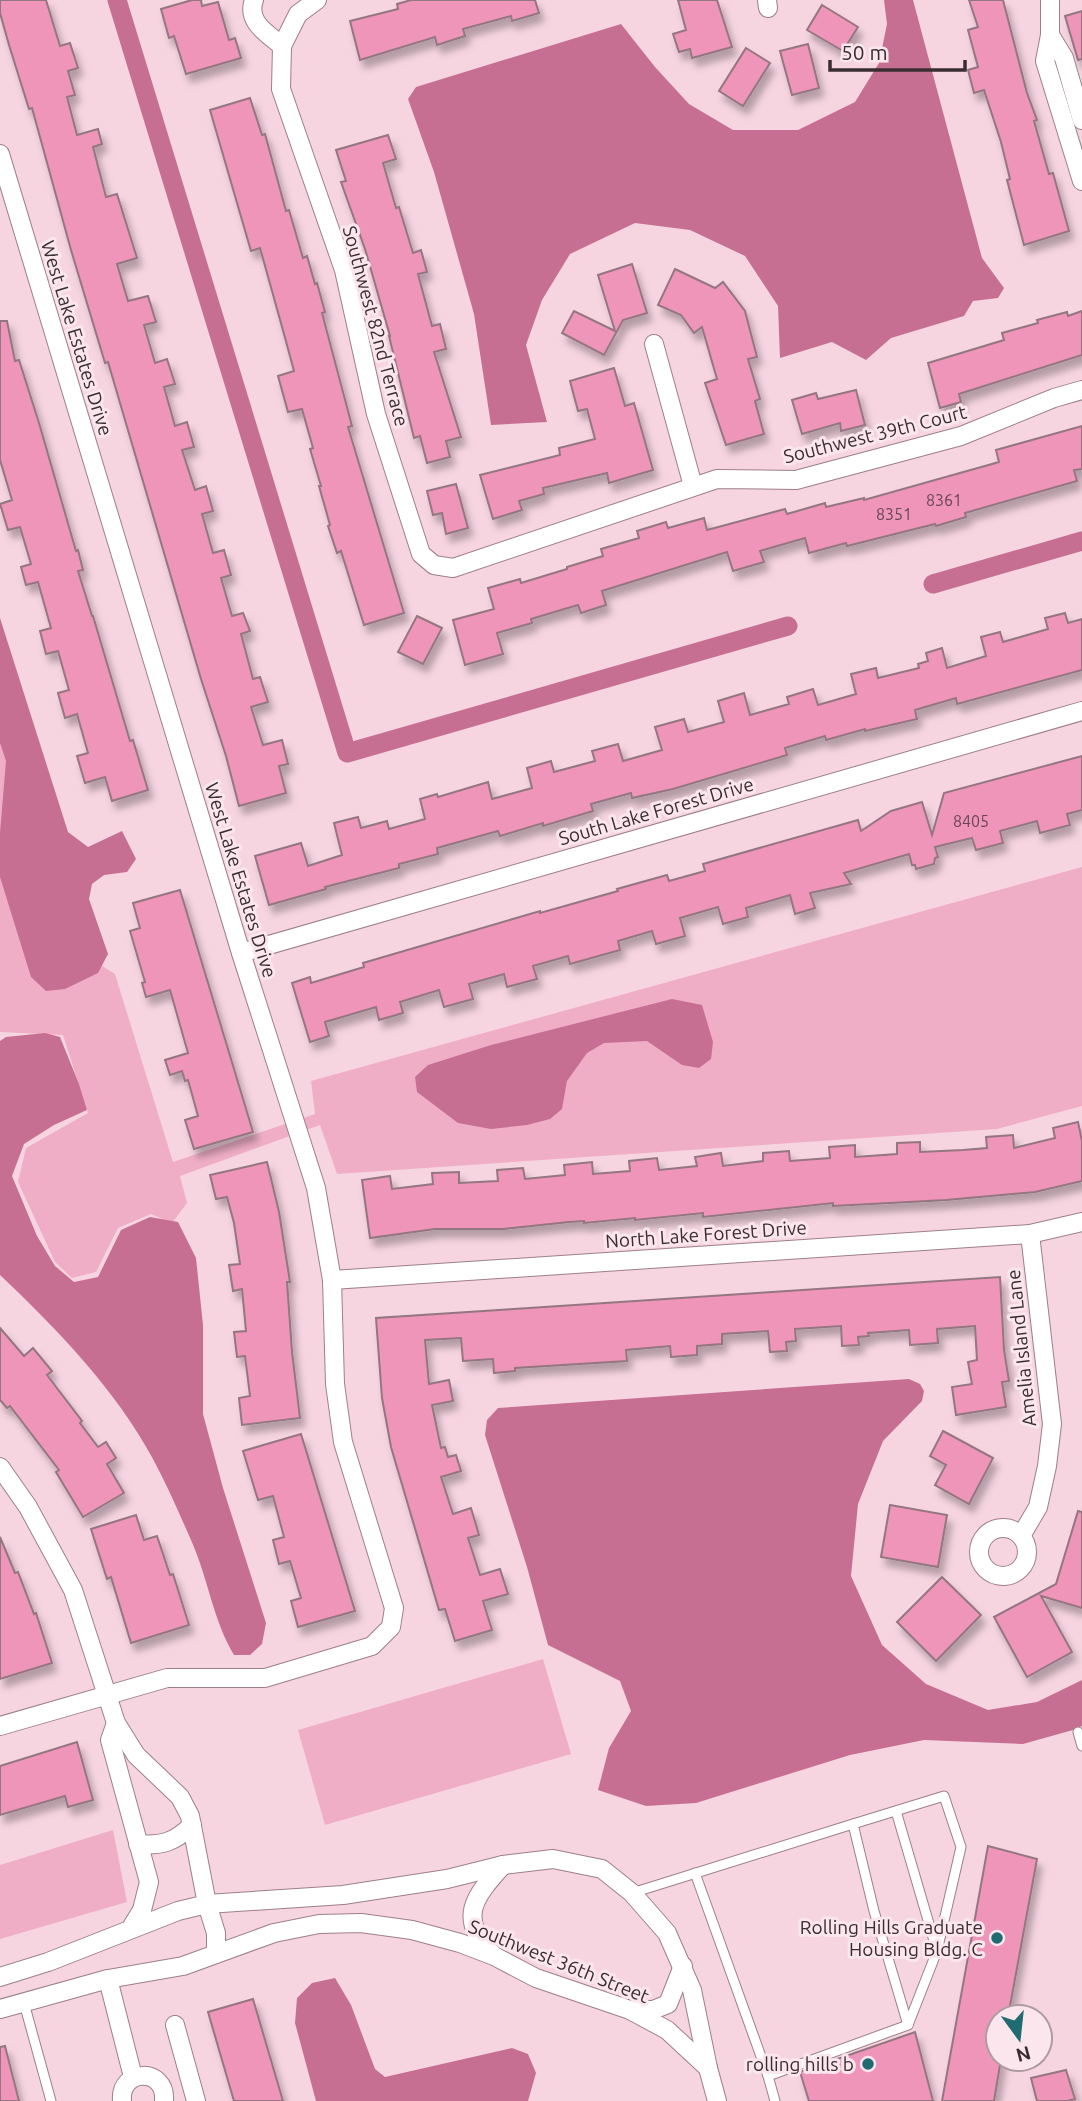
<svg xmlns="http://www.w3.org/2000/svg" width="1082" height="2101" font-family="Ubuntu,sans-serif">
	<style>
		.green { fill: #efaec6 }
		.water { fill: #c66f93 }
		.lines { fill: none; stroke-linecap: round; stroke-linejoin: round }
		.canal { stroke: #c66f93; stroke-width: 19 }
		.building { fill: #ef95b9; stroke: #947681; stroke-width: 2; filter: url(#shadow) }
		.lane-casing { stroke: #9d7f8a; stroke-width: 11 }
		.street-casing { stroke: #9d7f8a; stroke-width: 20 }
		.lane { stroke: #fff; stroke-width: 9 }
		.street { stroke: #fff; stroke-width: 18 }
		.poi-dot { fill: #206b72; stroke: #fbe6ed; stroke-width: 2.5 }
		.labels { text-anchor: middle; stroke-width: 6; stroke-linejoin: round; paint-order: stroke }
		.number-label { font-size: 16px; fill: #664753 }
		.street-label { font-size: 19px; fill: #392d31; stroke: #fbe6ed }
		.poi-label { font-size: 19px; fill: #392d31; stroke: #fbe6ed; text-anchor: end }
	</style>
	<defs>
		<filter id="shadow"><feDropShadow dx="4.5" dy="8" stdDeviation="3.5" flood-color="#0004"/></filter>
	</defs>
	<rect width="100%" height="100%" fill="#f6d5e1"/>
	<!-- green -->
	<g class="green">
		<path d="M0,620L99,964L115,974L173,1162L315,1114L311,1081L1082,867V1106L997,1129L337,1174L320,1125L180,1176L187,1203L172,1223L151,1214L118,1228L96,1272L72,1278L55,1262L18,1182L26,1148L88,1113L63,1035L0,1032Z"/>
		<path d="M543,1659L571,1754L325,1825L298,1730Z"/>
		<path d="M113,1830L127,1902L0,1939V1865Z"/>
	</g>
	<!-- water -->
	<g class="water">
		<path d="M884,0H913L982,258L1004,288L998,298L973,301L964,316L891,338L866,360L832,342L780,358L778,306L745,256L690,230L635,223L570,254L542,300L526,345L547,422L491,425L474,314L434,172L408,99L416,87L621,24L655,67L689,104L733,130H798L855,102L879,63L887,24Z"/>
		<path d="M0,618L68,832L88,847L122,831L136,859L127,872L104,875L92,884L89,899L108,954L98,973L65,989L46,991L31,977L0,877V833L6,761L0,743Z"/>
		<path d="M672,999L702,1005L713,1042L711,1059L699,1068L682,1065L647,1041L604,1043L587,1053L567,1081L562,1109L550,1119L527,1125L491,1129L458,1123L417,1092L415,1077L428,1065L491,1045Z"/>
		<path d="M45,1033L60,1037L79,1084L87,1110L54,1125L24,1144L12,1176L37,1236L55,1266L74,1282L98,1277L121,1230L150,1217L178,1222L196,1258L203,1325V1414L223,1488L266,1623L262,1644L250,1655H234C213,1620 208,1578 191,1540C179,1513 167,1485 153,1459C116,1390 56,1328 0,1275V1041L6,1037Z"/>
		<path d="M909,1379L920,1384L924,1391L922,1401L883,1441L858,1504L851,1576L882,1645L926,1684L988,1710L1037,1702L1082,1680V1726L1073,1730L1023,1744L924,1740L850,1755L696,1803L646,1806L598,1790L609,1748L631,1711L620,1681L548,1645L527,1567L485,1435L487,1420L498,1408Z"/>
		<path d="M335,1978L351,2005L375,2069L385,2077L512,2048L528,2054L536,2073L528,2101H316L295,2023L297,1998L312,1983Z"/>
	</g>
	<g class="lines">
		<!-- canal -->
		<g class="canal">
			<path d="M117,0L347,753L788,626"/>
			<path d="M933,584L1082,541"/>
		</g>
	</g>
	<!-- building -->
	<g class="building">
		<path d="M0,0H46L60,46L70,43L78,68L68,71L75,95L67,97L77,135L98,129L102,144L93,147L106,197L117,194L137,258L117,264L128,301L148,296L156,322L144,325L155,363L167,359L175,384L164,387L175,426L187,422L194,447L182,450L195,490L206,486L213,511L202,514L213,553L224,550L231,575L221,578L232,616L243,613L250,631L241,634L253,679L260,677L268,702L251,707L263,745L282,740L288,764L279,766L286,793L239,806L226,756L201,679L108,362L105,363L71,250L32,108L29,109L9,45L0,13Z"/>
		<path d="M192,0H201L202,6L218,2L229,40L235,38L241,58L186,74L174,36L169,38L161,9Z"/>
		<path d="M411,0H535L539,13L512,21L511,16L463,29L465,36L437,45L435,37L360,60L350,21L398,9L397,4Z"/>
		<path d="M678,0H717L732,47L692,58L690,49L679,52L673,34L686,30Z"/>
		<path d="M969,0H1003L1027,93L1037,120L1034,121L1049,174L1053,173L1069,231L1024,245L1007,180L1010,179L1001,142L984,90L974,93L968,70L978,67L968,30L978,27Z"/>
		<path d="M822,5L858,27L843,51L807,30Z"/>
		<path d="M1082,11V59L1078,60L1065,16Z"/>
		<path d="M808,44L819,88L792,95L780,51Z"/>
		<path d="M746,48L770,63L743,106L719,91Z"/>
		<path d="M250,98L262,135L265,134L286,211L289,210L303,258L307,256L315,284L317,283L325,312L322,313L352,426L348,427L404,613L364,625L341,551L337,553L328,526L330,525L319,486H321L310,449L313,448L302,409L288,412L278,376L294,371L284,334L260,248L251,251L210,110Z"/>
		<path d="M388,135L396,159L383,163L396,208L399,207L413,253L421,250L427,272L418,274L432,326L440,324L446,349L434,352L461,437L446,441L450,457L427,463L420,436L414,438L389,336H390L365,249L341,182L346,181L336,150Z"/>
		<path d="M632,264L647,313L623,320L604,355L562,333L574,311L615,331L598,275Z"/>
		<path d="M675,269L715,288L723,282L745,311L757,357L748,359L760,399L755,401L764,434L726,445L705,383L717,379L702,327L694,333L681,315L658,305Z"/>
		<path d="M1082,311V355L959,394L961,402L940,408L928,363L1004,340L1002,333L1038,323L1037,320L1067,312L1068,316Z"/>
		<path d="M0,321H7L15,361L19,360L39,423L76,551L78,550L83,570L78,571L92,616H93L130,741L133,740L148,790L112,801L105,777L85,783L77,756L88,753L77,714L65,718L58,693L69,690L58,651L46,654L40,631L51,628L38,582L26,585L21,567L31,564L20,527L8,530L0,504L12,500L0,460Z"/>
		<path d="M614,368L625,406L634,403L653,470L609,483L607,473L543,488L544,494L519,501L522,510L493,519L480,475L560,455L559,448L595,439L587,409L578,411L570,381Z"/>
		<path d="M856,390L865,425L841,431L840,423L802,434L792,400L816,393L818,399Z"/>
		<path d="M1082,426V469L1074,470L1077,481L965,513L966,517L936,526L935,524L847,546L846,543L809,553L805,538L760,551L764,562L733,571L727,552L602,591L606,605L581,613L578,605L531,619L532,623L497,633L503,654L465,665L453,620L494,609L488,588L520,579L521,583L567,569V567L603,556L601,549L639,538L637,531L666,522L668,528L704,518L707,530L785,509L787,514L825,503L826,507L864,498V500L999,462L996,450Z"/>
		<path d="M456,484L468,528L446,534L442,513L433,515L427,491Z"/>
		<path d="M1065,613L1068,623L1082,619V670L957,704L956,698L915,710L917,719L865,731V729L826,740L825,736L785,748L787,755L673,789L632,798L631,793L591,804L593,811L543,826V823L500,836L498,831L437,848L438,854L399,864V868L325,887L326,889L269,905L255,856L301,843L308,866L342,855L334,823L358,817L361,828L387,821L389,829L425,819L420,799L437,794L438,797L488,782L492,799L532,788L527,768L551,761L554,772L595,761L592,751L618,744L623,761L662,750L655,727L684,719L688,732L724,722L718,701L744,693L750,715L789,704L787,697L813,689L818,705L856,694L851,674L876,668L878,678L919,668L918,664L928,661L926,653L942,648L947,668L986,656L981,637L1000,632L1003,642L1048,629L1045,618Z"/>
		<path d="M417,616L442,628L423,664L398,652Z"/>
		<path d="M1082,756V810L1067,814L1070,825L1040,833L1037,821L1000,831L1003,843L976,850L972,838L935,847L938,857L935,858L934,864L916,869L915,865H912L909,854L844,873L851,884L810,893L815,908L795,914L790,895L746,908L748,917L723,924L718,907L680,918L685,936L656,944L652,931L618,941L620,950L570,964L568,956L533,966L537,979L507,987L504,974L469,984L473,999L444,1007L439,990L400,1002L403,1013L379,1020L376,1007L325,1022L329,1036L310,1042L292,983L310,977L311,983L364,967L363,963L540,911V913L618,891L617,889L667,875L669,881L705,871L703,864L858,820L861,831L891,811L922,802L932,835L944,793Z"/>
		<path d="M180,890L253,1132L194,1149L185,1120L198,1116L188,1080L185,1081L182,1071L170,1075L165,1060L188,1053L170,990L146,997L142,983L145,982L130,931L140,928L133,903Z"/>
		<path d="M1078,1122L1082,1141V1181L1035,1192L946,1200L833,1206V1203L703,1217V1213L635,1220V1218L584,1223V1221L569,1222L503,1229H435L370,1238L362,1180L390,1176L392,1189L433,1184L432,1173L459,1172V1183L498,1181L497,1170L523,1168L525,1179L565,1175L564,1165L592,1162L593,1174L630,1171L629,1161L657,1158L659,1170L697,1166L695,1157L721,1153L723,1166L763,1161V1153L789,1151L790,1161L830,1158L829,1147L855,1145V1157L897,1154V1143L920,1142V1152L963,1150L987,1148L986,1137L1013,1135L1014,1148L1055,1138L1053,1128Z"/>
		<path d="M267,1162L279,1212L290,1282H287L292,1352L300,1418L242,1425L239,1398L250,1396L245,1356L237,1357L234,1332L246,1331L242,1289L233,1291L229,1265L240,1264L234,1223L227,1197L216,1199L210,1175Z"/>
		<path d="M1000,1277L1004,1350L1009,1381L1002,1382L1006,1407L956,1415L952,1387L972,1384L968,1362L977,1360L975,1326L937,1329L938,1343L910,1345L909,1330L868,1333L869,1336L858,1337L859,1345L842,1346L841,1326L795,1329L796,1341L786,1342L787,1351L770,1352L768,1331L722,1334V1344L697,1346V1355L671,1357L670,1346L626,1350L627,1361L515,1368V1371L494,1373L493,1359L463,1361L461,1338L425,1340L429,1384L449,1380L453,1401L432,1405L441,1448L445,1447L448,1457L456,1455L461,1471L441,1477L453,1514L471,1508L479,1535L468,1538L480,1575L500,1569L508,1594L483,1601L492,1630L455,1641L445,1609L439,1610L391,1447L382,1398L376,1318Z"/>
		<path d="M0,1328L24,1356L33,1348L52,1371L47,1375L82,1421L80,1423L98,1447L106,1442L116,1458L107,1464L124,1493L83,1517L56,1472L59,1470L10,1406L7,1408L0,1400Z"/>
		<path d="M943,1431L993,1458L969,1504L935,1485L946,1465L930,1456Z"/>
		<path d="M301,1434L355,1611L298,1627L291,1601L301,1598L290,1561L279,1564L273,1540L284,1537L273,1496L258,1500L243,1451Z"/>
		<path d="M890,1505L947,1515L938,1567L881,1557Z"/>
		<path d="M1078,1511L1082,1512V1608L1041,1596L1072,1652L1027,1677L994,1617L1056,1584Z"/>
		<path d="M136,1515L144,1540L157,1536L170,1575L173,1574L189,1625L131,1643L111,1577L107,1579L91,1529Z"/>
		<path d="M0,1537L15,1573L18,1572L34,1614L36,1613L52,1663L0,1679Z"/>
		<path d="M942,1577L981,1615L936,1661L897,1622Z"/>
		<path d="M77,1742L93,1800L68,1807L65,1796L0,1815V1766Z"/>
		<path d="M988,1846L1037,1859L1008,2017H998V2059H1001L994,2101H942Z"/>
		<path d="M253,1999L283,2101H234L208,2012Z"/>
		<path d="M915,2032L933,2101H809L800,2072Z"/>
		<path d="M5,2046L19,2101H0V2047Z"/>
		<path d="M1066,2070L1075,2099L1067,2101H1037L1031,2078Z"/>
	</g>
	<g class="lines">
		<!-- lane casing -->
		<g class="lane-casing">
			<g id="lane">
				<path d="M1078,1732L1082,1746"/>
				<path d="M853,1824L944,1796L961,1847L937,1951L896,1811"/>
				<path d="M695,1873L768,2076"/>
				<path d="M632,1893L853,1824L874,1911L908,2025L768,2076L775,2101"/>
				<path d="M24,2003L51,2101"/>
				<path d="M908,2025L937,1951"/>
			</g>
		</g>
		<!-- street casing -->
		<g class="street-casing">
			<g id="street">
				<path d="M254,0C246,22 267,33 282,46"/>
				<path d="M317,0L298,14L282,46L281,89L344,270L376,414L421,554L434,565L453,568L717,479L796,480L961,436L1054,398L1082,390"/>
				<path d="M767,0L768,8"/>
				<path d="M1050,0V35L1045,61L1082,181"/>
				<path d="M1050,35L1064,58L1082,120"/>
				<path d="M0,154L241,953L316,1188L332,1280L335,1384L343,1442L394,1608L391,1627L372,1646L265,1678H167L0,1726"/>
				<path d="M654,344L693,486"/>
				<path d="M241,953L1082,711"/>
				<path d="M332,1280L1030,1234L1082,1222"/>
				<path d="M0,1467L28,1507L73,1590L116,1723L136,1755L180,1797L190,1816L207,1904L216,1933V1954"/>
				<circle cx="1003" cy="1552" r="24"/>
				<path d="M1021,1536L1038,1507L1047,1466L1052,1424L1030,1234"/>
				<path d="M116,1723L110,1740L149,1882L142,1910L131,1928"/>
				<path d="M138,1844C162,1846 175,1842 192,1825"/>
				<path d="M492,1954C457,1918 474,1897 503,1865"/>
				<path d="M0,1977L48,1962L178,1911L207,1904L343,1895L447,1879L503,1865L553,1859L602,1869L632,1893L667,1933L692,1990L708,2068L717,2101"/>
				<path d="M108,1979L133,2077"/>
				<path d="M0,2009L108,1979L183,1966L274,1933L319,1924L361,1923L412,1930L460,1943L494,1956L536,1978L630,2010L667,2030L708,2068"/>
				<path d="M630,2010H653L668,2004L683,1966"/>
				<path d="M175,2025L196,2101"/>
				<path d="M122,2101C119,2068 167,2067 164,2101"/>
			</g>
		</g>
		<!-- lane -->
		<use href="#lane" class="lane"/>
		<!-- street -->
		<use href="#street" class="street"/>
	</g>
	<!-- markers -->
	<g class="poi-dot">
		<circle cx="997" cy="1938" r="7"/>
		<circle cx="868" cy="2064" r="7"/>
	</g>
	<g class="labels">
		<!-- number labels -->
		<g class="number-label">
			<text x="944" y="506">8361</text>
			<text x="894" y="520">8351</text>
			<text x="971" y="827">8405</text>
		</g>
		<!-- street labels -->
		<g class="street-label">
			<text transform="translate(376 326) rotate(75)" y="7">Southwest 82nd Terrace</text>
			<text transform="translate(77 338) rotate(73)" y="7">West Lake Estates Drive</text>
			<text transform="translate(875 434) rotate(-14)" y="7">Southwest 39th Court</text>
			<text transform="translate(656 811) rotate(-16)" y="7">South Lake Forest Drive</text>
			<text transform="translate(241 880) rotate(73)" y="7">West Lake Estates Drive</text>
			<text transform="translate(706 1234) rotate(-4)" y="7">North Lake Forest Drive</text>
			<text transform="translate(1021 1348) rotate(-96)" y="7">Amelia Island Lane</text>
			<text transform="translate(559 1961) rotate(22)" y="7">Southwest 36th Street</text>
		</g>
		<!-- poi labels -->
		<g class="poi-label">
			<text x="983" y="1934">Rolling Hills Graduate<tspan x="983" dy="22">Housing Bldg. C</tspan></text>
			<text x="854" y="2071">rolling hills b</text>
		</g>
	</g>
	<!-- north arrow -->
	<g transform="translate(1019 2038) rotate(165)"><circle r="33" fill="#fbe6ed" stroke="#ad9ca2" stroke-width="2"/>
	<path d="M0-5L12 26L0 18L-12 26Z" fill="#206b72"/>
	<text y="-10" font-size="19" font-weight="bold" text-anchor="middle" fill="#392d31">N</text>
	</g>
	<!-- scale -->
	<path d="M830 60v10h135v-10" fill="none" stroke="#392d31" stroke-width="3.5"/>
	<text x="841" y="60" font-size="21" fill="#392d31" stroke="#fbe6ed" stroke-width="5" paint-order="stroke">50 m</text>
</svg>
